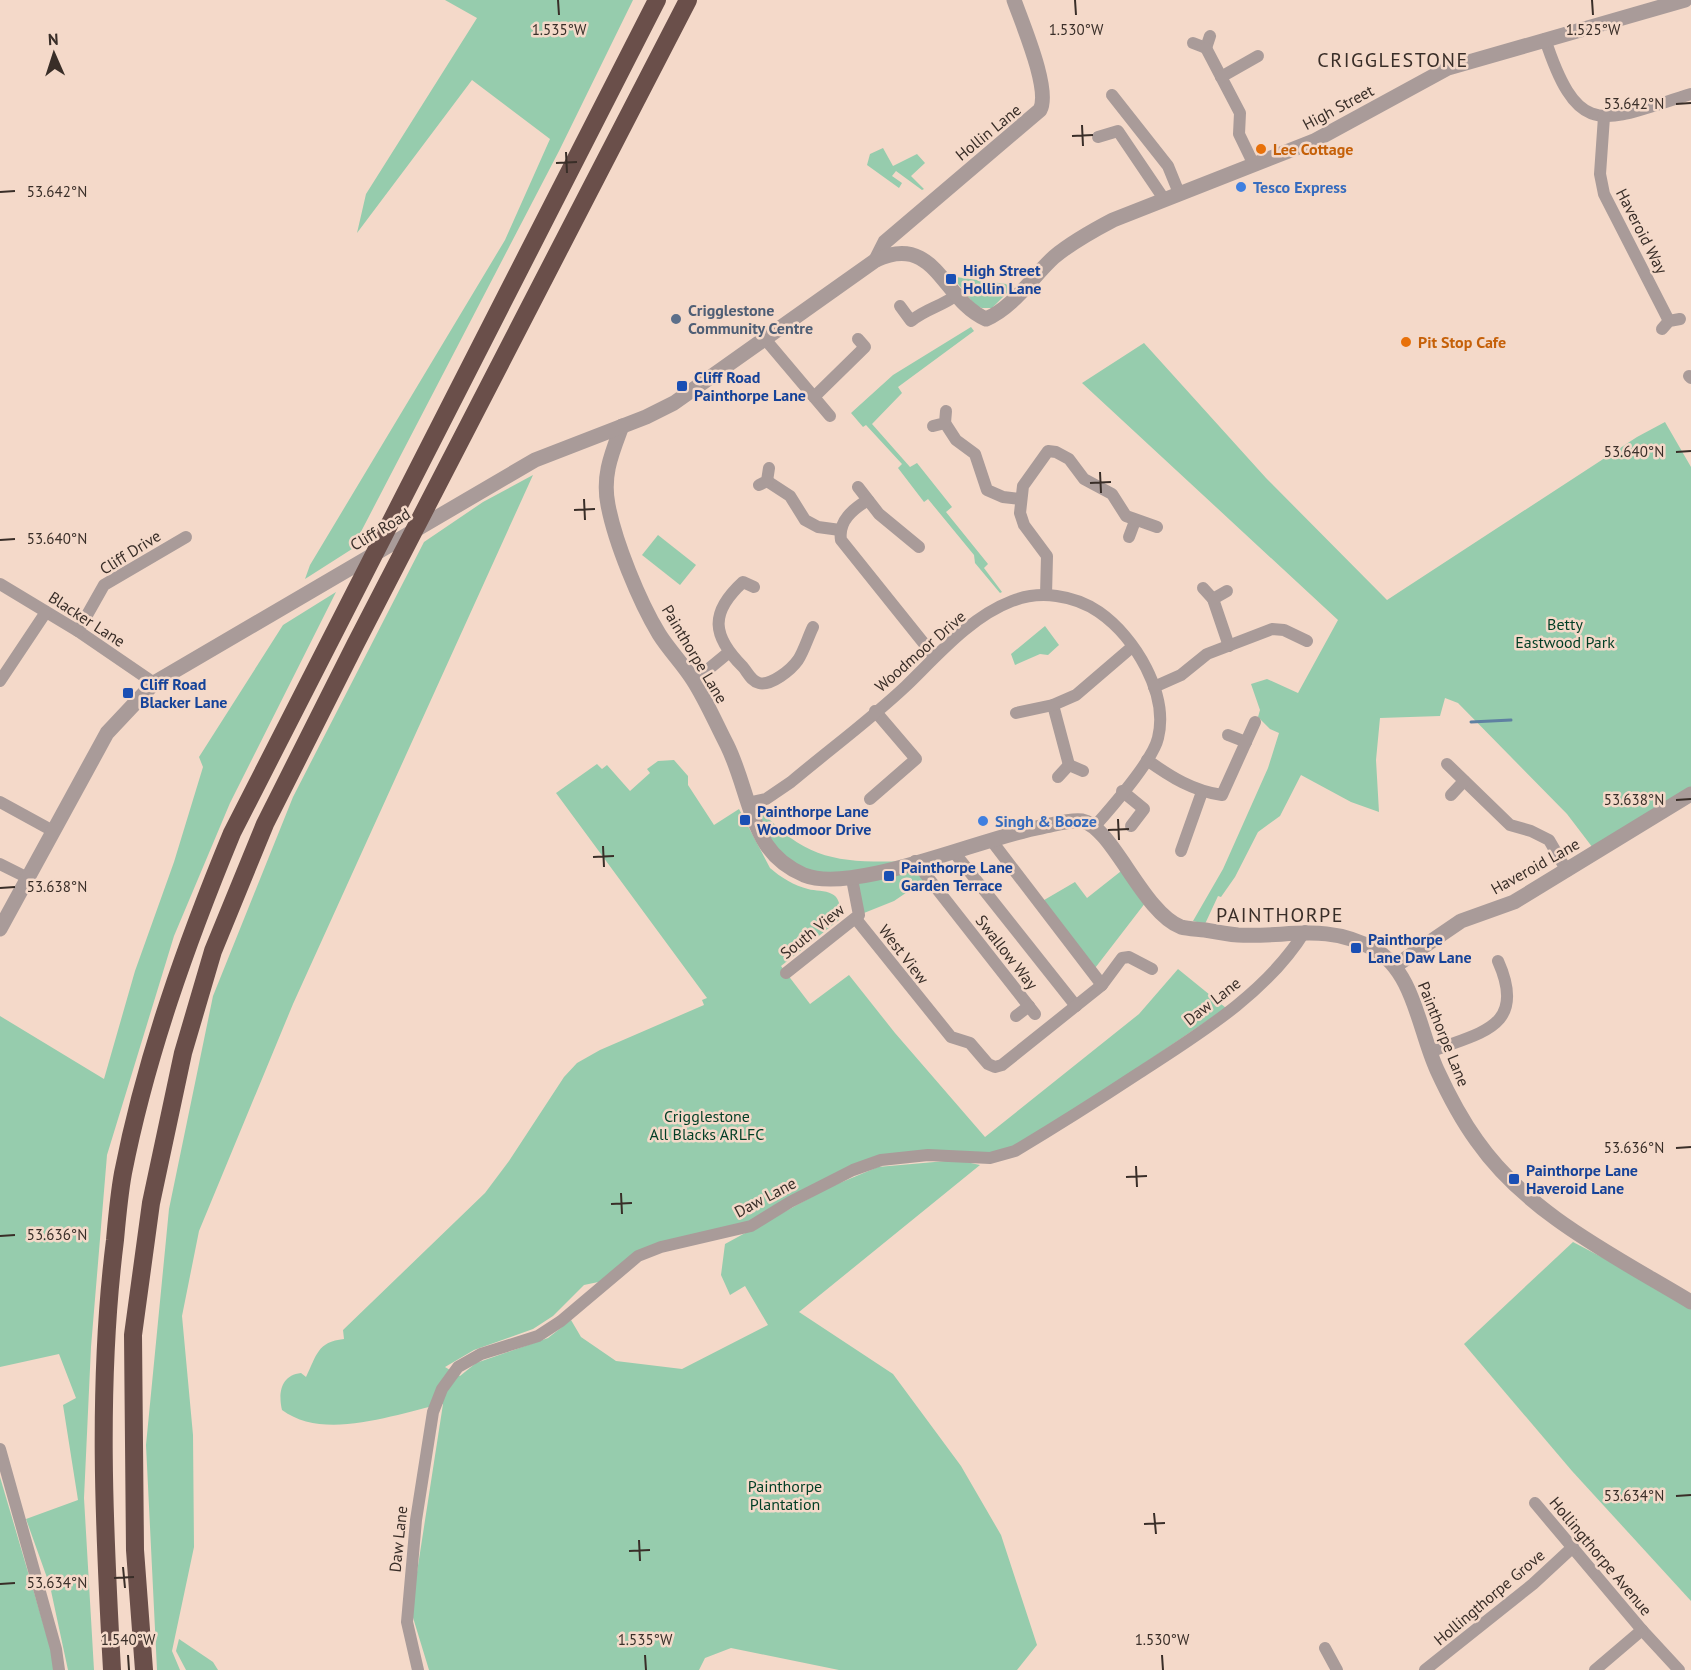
<svg xmlns="http://www.w3.org/2000/svg" width="1691" height="1670" font-family="'PT Sans',sans-serif">
	<style>
		.green { fill: #96ccad }
		.lines { fill: none; stroke-linecap: round; stroke-linejoin: round }
		.stream { stroke: #5f81a2; stroke-width: 3 }
		.minor { stroke: #a99b99; stroke-width: 12 }
		.tertiary { stroke: #a99b99; stroke-width: 15 }
		.motorway { stroke: #6a4f4a; stroke-width: 18 }
		.ticks { fill: none; stroke: #392e28; stroke-width: 2 }
		.food-dot { fill: #e8710a; stroke: #f4d9c9; stroke-width: 2 }
		.shop-dot { fill: #3f7fe0; stroke: #f4d9c9; stroke-width: 2 }
		.transit-dot { fill: #1a4fb4; stroke: #f4d9c9; stroke-width: 2 }
		.service-dot { fill: #5c6f8a; stroke: #f4d9c9; stroke-width: 2 }
		.labels { text-anchor: middle; stroke-width: 5; stroke-linejoin: round; paint-order: stroke }
		.street-label { font-size: 16px; fill: #392e28; stroke: #f4d9c9 }
		.food-label { font-size: 16px; font-weight: bold; fill: #c56008; stroke: #f4d9c9; text-anchor: start }
		.shop-label { font-size: 16px; font-weight: bold; fill: #366cbe; stroke: #f4d9c9; text-anchor: start }
		.transit-label { font-size: 16px; font-weight: bold; fill: #164399; stroke: #f4d9c9; text-anchor: start }
		.service-label { font-size: 16px; font-weight: bold; fill: #4e5e75; stroke: #f4d9c9; text-anchor: start }
		.park-label { font-size: 16px; fill: #013e25; stroke: #f4d9c9 }
		.quarter-label { font-size: 20px; letter-spacing: 1.5px; fill: #392e28; stroke: #f4d9c9 }
		.ticks-label { font-size: 15px; text-anchor: middle; fill: #392e28; stroke: #f4d9c9; stroke-width: 5; stroke-linejoin: round; paint-order: stroke }
	</style>
	<rect width="100%" height="100%" fill="#f4d9c9"/>
	<!-- green -->
	<g class="green">
		<path d="M445,0H633L559,151L352,549L305,579L310,565L505,240L550,139L472,80L357,233L366,194L477,18Z"/>
		<path d="M883,148L893,166L917,154L925,163L911,176L924,189L922,190L896,171L892,176L902,183L899,188L867,165L870,154Z"/>
		<path d="M956,277L1006,284L1011,289L992,308H982L976,306L954,279Z"/>
		<path d="M971,327L974,331L898,387L902,393L872,424L910,467L917,463L952,507L946,512L988,564L984,568L1002,592L1000,593L975,563L974,555L928,499L924,502L898,468L902,464L866,425L863,427L851,413L893,375Z"/>
		<path d="M1144,343L1266,478L1387,600L1637,437L1665,422L1691,467V794L1596,852L1567,814L1458,703L1445,698L1440,716L1380,718L1376,760L1379,812L1351,802L1301,775L1280,816L1258,832L1235,877L1221,897L1218,896L1205,924L1193,921L1223,869L1268,768L1279,733L1270,729L1258,717L1260,710L1251,684L1267,679L1298,693L1338,620L1082,383Z"/>
		<path d="M533,475L293,1004L199,1231L182,1316L193,1435L194,1547L172,1651L180,1670H157L146,1445L169,1209L213,996L293,797L424,542L483,502Z"/>
		<path d="M658,535L696,565L680,585L642,555Z"/>
		<path d="M336,592L230,803L174,936L107,1155L91,1347L84,1498L94,1670H68L50,1586L26,1519L78,1500L63,1405L76,1398L59,1354L0,1367V1016L104,1079L135,971L174,862L203,767L199,757L283,625Z"/>
		<path d="M1045,626L1059,645L1048,655L1040,654L1015,665L1011,654Z"/>
		<path d="M674,760L688,776V785L714,825L739,809L770,868C780,877 795,886 808,889C815,891 825,890 832,894C841,898 841,912 839,920L781,966L810,1004L849,975L895,1033L985,1137L1139,1014L1178,969L1226,1008L1015,1151L881,1160L765,1218L661,1247L608,1280L584,1285L553,1316L533,1329L474,1350L445,1367L460,1376L476,1363L548,1338L571,1320L581,1337L616,1361L682,1369L768,1325L745,1286L730,1295L721,1275L725,1244L830,1187L878,1167L957,1160L980,1165L799,1312L893,1374L961,1466L1001,1535L1037,1645L1017,1670H839L731,1648L705,1658L699,1670H429L411,1611L443,1404C397,1413 325,1442 282,1410C278,1393 281,1375 301,1373L306,1377C317,1355 317,1342 344,1339L343,1330L485,1193L509,1161L564,1077L577,1063L600,1050L704,1005L702,1000L707,998L556,793L597,764L602,769L607,765L630,791L650,773L647,769L658,761Z"/>
		<path d="M753,801C804,863 839,863 915,861L928,878L894,901L859,915L852,879L837,880L778,858Z"/>
		<path d="M1125,868L1149,898L1092,972L1039,903L1075,882L1087,898Z"/>
		<path d="M1573,1242L1691,1304V1601L1572,1471L1464,1344Z"/>
		<path d="M0,1477L51,1650L54,1670H0Z"/>
		<path d="M179,1639L213,1662L218,1670H186L176,1651Z"/>
	</g>
	<g class="lines">
		<!-- stream -->
		<path class="stream" d="M1471,722L1511,720"/>
		<!-- minor -->
		<g class="minor">
			<path d="M1545,39C1579,142 1603,121 1691,94"/>
			<path d="M1193,43L1206,48L1210,36"/>
			<path d="M1206,48L1240,113L1239,134L1254,165"/>
			<path d="M1221,77L1258,56"/>
			<path d="M1112,95L1168,166L1179,193"/>
			<path d="M1604,117L1600,174L1604,194L1669,321"/>
			<path d="M1098,137L1118,131L1164,199"/>
			<path d="M900,306L911,321C927,308 941,307 958,294"/>
			<path d="M1662,329L1669,321L1680,319"/>
			<path d="M765,339L830,416"/>
			<path d="M1689,376L1691,378"/>
			<path d="M814,397L865,347L858,339"/>
			<path d="M945,423L956,440L975,454L987,490L1003,497L1020,499"/>
			<path d="M933,426L945,423L946,411"/>
			<path d="M767,481L790,496L805,520L818,527L840,530"/>
			<path d="M759,485L767,481L769,468"/>
			<path d="M858,487L879,514L919,547"/>
			<path d="M868,500C853,509 838,521 841,540L934,656"/>
			<path d="M1129,537L1135,521"/>
			<path d="M0,584L78,631L154,683"/>
			<path d="M754,587L743,582C709,613 712,636 743,667C748,673 751,681 759,683C771,686 791,670 798,660C804,651 808,637 813,627"/>
			<path d="M1203,588L1213,599L1229,646"/>
			<path d="M1046,595L1047,556L1024,525L1020,513L1023,486L1048,451L1056,452L1069,459L1084,479L1112,494L1126,516L1157,527"/>
			<path d="M1213,599L1227,591"/>
			<path d="M78,631L104,585L186,537"/>
			<path d="M0,681L46,612"/>
			<path d="M694,681L728,653"/>
			<path d="M1154,687L1181,675L1207,654L1272,629L1284,630L1307,641"/>
			<path d="M1053,705L1069,765"/>
			<path d="M1016,713L1053,705L1076,695L1132,647"/>
			<path d="M1228,735L1246,742"/>
			<path d="M1147,760C1171,777 1193,791 1222,795L1255,722"/>
			<path d="M1447,764L1510,825L1531,831L1549,840L1567,871"/>
			<path d="M1058,777L1069,765L1083,771"/>
			<path d="M1122,791L1144,809L1131,826"/>
			<path d="M1451,795L1464,781"/>
			<path d="M870,799L916,759L875,711"/>
			<path d="M0,802L53,831"/>
			<path d="M747,803L766,799L791,782C829,750 870,720 906,686C937,656 970,617 1012,601C1040,590 1074,595 1099,612C1135,637 1169,694 1158,738C1153,760 1111,808 1095,826"/>
			<path d="M991,840L1102,985"/>
			<path d="M953,851L1076,1006"/>
			<path d="M1181,851L1202,792"/>
			<path d="M915,861L1035,1014"/>
			<path d="M0,864L28,878"/>
			<path d="M856,919L951,1037L970,1043L988,1064L995,1067L1002,1065L1102,985L1122,958L1129,957L1152,969"/>
			<path d="M786,973L859,915L852,879"/>
			<path d="M1016,1016L1029,1006"/>
			<path d="M1430,1052C1480,1032 1528,1028 1498,961"/>
			<path d="M0,1449L56,1649L59,1670"/>
			<path d="M1535,1503L1642,1630L1679,1670"/>
			<path d="M1325,1648L1337,1670"/>
			<path d="M418,1670L407,1622L416,1520L433,1412L442,1389L458,1367L481,1354L538,1336L561,1321L638,1256L661,1247L751,1226L790,1202L853,1170L881,1160L928,1155L990,1158L1015,1151C1057,1126 1098,1100 1139,1073C1199,1034 1267,993 1305,931"/>
			<path d="M1425,1670L1533,1584L1573,1547"/>
			<path d="M1595,1670L1642,1630"/>
		</g>
		<!-- tertiary -->
		<g class="tertiary">
			<path d="M876,260L885,242L1040,110C1051,90 1022,23 1014,0"/>
			<path d="M622,426C612,453 602,475 608,505C615,542 639,601 659,634C669,650 683,664 693,680C706,700 716,724 727,745C743,777 747,813 766,844C775,858 788,868 804,875C854,895 983,837 1041,827C1053,825 1070,819 1082,821C1112,826 1143,913 1181,927C1188,929 1198,929 1205,930C1216,932 1227,934 1238,935C1287,938 1325,922 1374,949C1414,971 1419,1031 1437,1070C1448,1094 1461,1119 1477,1141C1529,1215 1615,1256 1691,1302"/>
			<path d="M0,929L107,733L154,683L535,460L646,417L674,403L876,260C936,232 943,301 986,319C1014,307 1032,277 1054,257C1072,242 1092,231 1113,220L1314,141L1448,68L1685,0"/>
			<path d="M1395,966L1461,921L1514,902L1691,794"/>
		</g>
		<!-- motorway -->
		<g class="motorway">
			<path d="M112,1670C104,1527 97,1383 115,1240C117,1218 119,1195 123,1173C146,1056 187,942 232,833L657,0"/>
			<path d="M144,1670L135,1550L133,1335L151,1203L183,1053L213,951L265,824L355,645L688,0"/>
		</g>
	</g>
	<!-- ticks -->
	<path class="ticks" d="M558,0L559,15M1075,0L1076,15M1592,0L1593,15M1676,104L1691,103M1082,125L1083,146M1072,136L1093,135M566,152L567,173M556,163L577,162M0,192L15,191M1676,452L1691,451M1100,472L1101,493M1090,483L1111,482M584,499L585,520M574,510L595,509M0,540L15,539M1676,800L1691,799M1118,819L1119,840M1108,830L1129,829M603,846L604,867M593,857L614,856M0,888L15,887M1676,1148L1691,1147M1136,1166L1137,1187M1126,1177L1147,1176M621,1193L622,1214M611,1204L632,1203M0,1236L15,1235M1676,1496L1691,1495M1154,1513L1156,1534M1144,1524L1165,1523M639,1540L640,1561M629,1551L650,1550M123,1567L125,1588M114,1578L134,1577M0,1584L15,1583M128,1655L129,1670M645,1655L646,1670M1162,1655L1163,1670"/>
	<!-- markers -->
	<g class="food-dot">
		<circle cx="1261" cy="149" r="6"/>
		<circle cx="1406" cy="342" r="6"/>
	</g>
	<g class="shop-dot">
		<circle cx="1241" cy="187" r="6"/>
		<circle cx="983" cy="821" r="6"/>
	</g>
	<g class="transit-dot">
		<rect x="945" y="273" width="12" height="12" rx="3"/>
		<rect x="676" y="380" width="12" height="12" rx="3"/>
		<rect x="122" y="687" width="12" height="12" rx="3"/>
		<rect x="739" y="814" width="12" height="12" rx="3"/>
		<rect x="883" y="870" width="12" height="12" rx="3"/>
		<rect x="1350" y="942" width="12" height="12" rx="3"/>
		<rect x="1508" y="1173" width="12" height="12" rx="3"/>
	</g>
	<circle class="service-dot" cx="676" cy="319" r="6"/>
	<g class="labels">
		<!-- street labels -->
		<g class="street-label">
			<text transform="translate(1338 107) rotate(-28)" y="6">High Street</text>
			<text transform="translate(988 132) rotate(-39)" y="6">Hollin Lane</text>
			<text transform="translate(1642 231) rotate(63)" y="6">Haveroid Way</text>
			<text transform="translate(380 529) rotate(-31)" y="6">Cliff Road</text>
			<text transform="translate(130 552) rotate(-32)" y="6">Cliff Drive</text>
			<text transform="translate(87 619) rotate(33)" y="6">Blacker Lane</text>
			<text transform="translate(920 651) rotate(-41)" y="6">Woodmoor Drive</text>
			<text transform="translate(695 654) rotate(59)" y="6">Painthorpe Lane</text>
			<text transform="translate(1535 866) rotate(-29)" y="6">Haveroid Lane</text>
			<text transform="translate(812 931) rotate(-39)" y="6">South View</text>
			<text transform="translate(1007 952) rotate(52)" y="6">Swallow Way</text>
			<text transform="translate(904 954) rotate(52)" y="6">West View</text>
			<text transform="translate(1212 1001) rotate(-38)" y="6">Daw Lane</text>
			<text transform="translate(1444 1034) rotate(68)" y="6">Painthorpe Lane</text>
			<text transform="translate(765 1197) rotate(-28)" y="6">Daw Lane</text>
			<text transform="translate(398 1539) rotate(-84)" y="6">Daw Lane</text>
			<text transform="translate(1601 1556) rotate(50)" y="6">Hollingthorpe Avenue</text>
			<text transform="translate(1489 1597) rotate(-40)" y="6">Hollingthorpe Grove</text>
		</g>
		<!-- food labels -->
		<g class="food-label">
			<text x="1273" y="155">Lee Cottage</text>
			<text x="1418" y="348">Pit Stop Cafe</text>
		</g>
		<!-- shop labels -->
		<g class="shop-label">
			<text x="1253" y="193">Tesco Express</text>
			<text x="995" y="827">Singh &amp; Booze</text>
		</g>
		<!-- transit labels -->
		<g class="transit-label">
			<text x="963" y="276">High Street<tspan x="963" dy="18">Hollin Lane</tspan></text>
			<text x="694" y="383">Cliff Road<tspan x="694" dy="18">Painthorpe Lane</tspan></text>
			<text x="140" y="690">Cliff Road<tspan x="140" dy="18">Blacker Lane</tspan></text>
			<text x="757" y="817">Painthorpe Lane<tspan x="757" dy="18">Woodmoor Drive</tspan></text>
			<text x="901" y="873">Painthorpe Lane<tspan x="901" dy="18">Garden Terrace</tspan></text>
			<text x="1368" y="945">Painthorpe<tspan x="1368" dy="18">Lane Daw Lane</tspan></text>
			<text x="1526" y="1176">Painthorpe Lane<tspan x="1526" dy="18">Haveroid Lane</tspan></text>
		</g>
		<!-- service labels -->
		<g class="service-label">
			<text x="688" y="316">Crigglestone<tspan x="688" dy="18">Community Centre</tspan></text>
		</g>
		<!-- park labels -->
		<g class="park-label">
			<text x="1565" y="630">Betty<tspan x="1565" dy="18">Eastwood Park</tspan></text>
			<text x="707" y="1122">Crigglestone<tspan x="707" dy="18">All Blacks ARLFC</tspan></text>
			<text x="785" y="1492">Painthorpe<tspan x="785" dy="18">Plantation</tspan></text>
		</g>
		<!-- quarter labels -->
		<g class="quarter-label">
			<text x="1393" y="67">CRIGGLESTONE</text>
			<text x="1280" y="922">PAINTHORPE</text>
		</g>
	</g>
	<g class="ticks-label">
		<text x="559" y="35">1.535°W</text>
		<text x="1076" y="35">1.530°W</text>
		<text x="1593" y="35">1.525°W</text>
		<text x="1634" y="109">53.642°N</text>
		<text x="57" y="197">53.642°N</text>
		<text x="1634" y="457">53.640°N</text>
		<text x="57" y="544">53.640°N</text>
		<text x="1634" y="805">53.638°N</text>
		<text x="57" y="892">53.638°N</text>
		<text x="1634" y="1153">53.636°N</text>
		<text x="57" y="1240">53.636°N</text>
		<text x="1634" y="1501">53.634°N</text>
		<text x="57" y="1588">53.634°N</text>
		<text x="128" y="1645">1.540°W</text>
		<text x="645" y="1645">1.535°W</text>
		<text x="1162" y="1645">1.530°W</text>
	</g>
	<!-- north arrow -->
	<g transform="translate(54 54) rotate(357)" stroke="#f4d9c9" stroke-width="4.5" paint-order="stroke">
	<path d="M0-4.5L10 22L0 15L-10 22Z" fill="#392e28"/>
	<text y="-9" font-size="16" font-weight="bold" text-anchor="middle" fill="#392e28">N</text>
	</g>
</svg>
